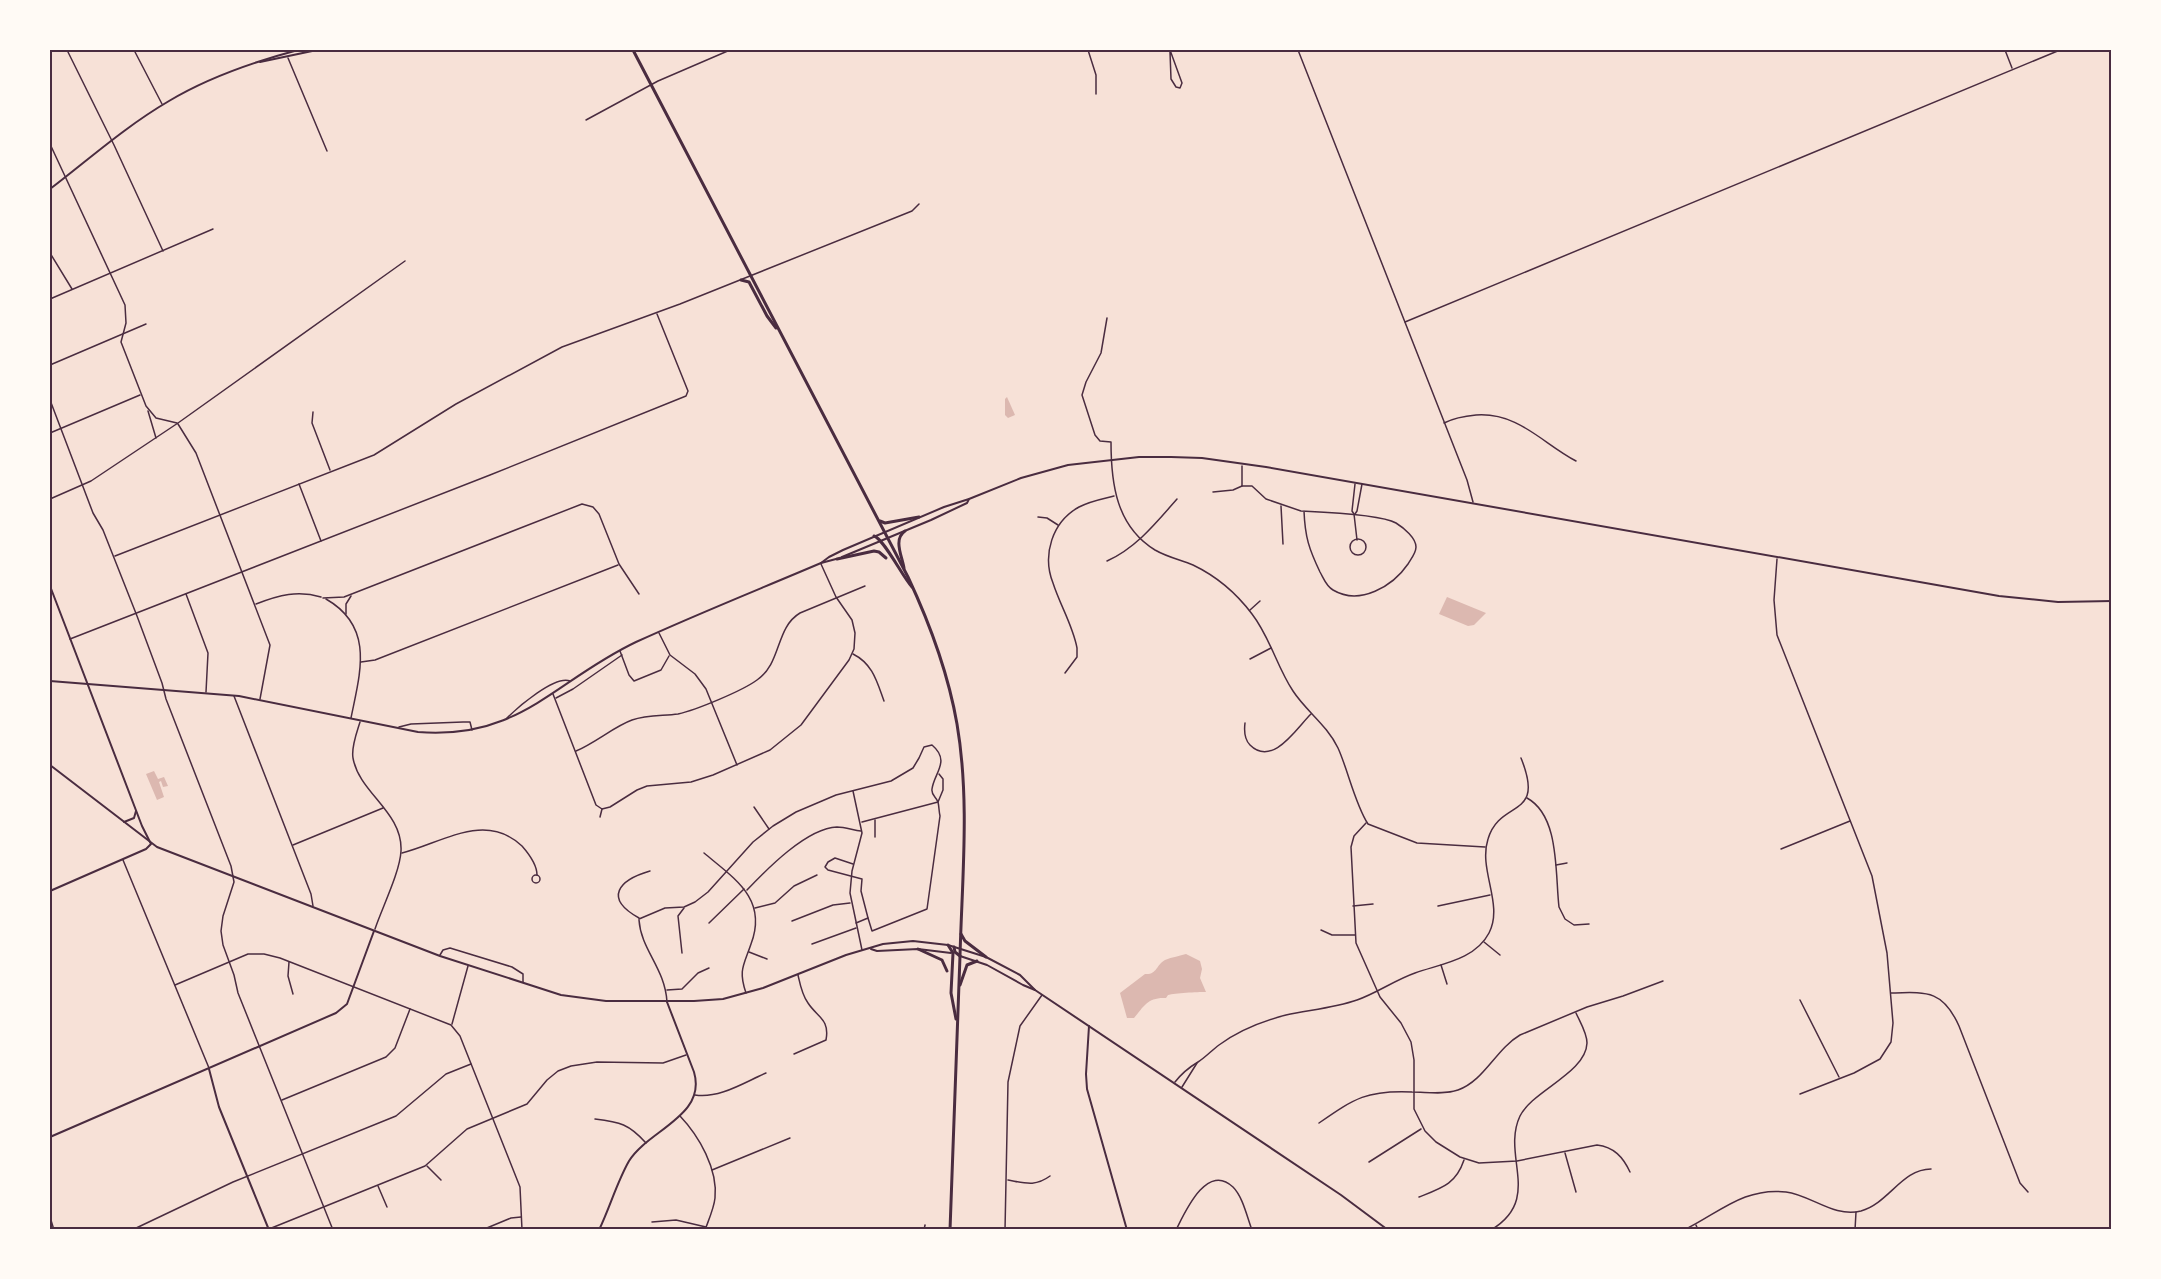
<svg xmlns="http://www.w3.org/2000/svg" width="2161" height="1279" font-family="Arial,sans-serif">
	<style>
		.water { fill: #dcb8b0 }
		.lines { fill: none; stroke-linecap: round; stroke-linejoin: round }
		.minor { stroke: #4a2c40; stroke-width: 1.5 }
		.tertiary { stroke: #4a2c40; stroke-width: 2 }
		.secondary { stroke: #4a2c40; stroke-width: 2 }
		.primary { stroke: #4a2c40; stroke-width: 3 }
		.neatline { fill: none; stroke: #4a2c40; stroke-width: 2 }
	</style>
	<rect width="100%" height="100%" fill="#f7e1d7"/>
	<!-- water -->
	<g class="water">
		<path d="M1007,397L1015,415L1008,418L1005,415V399Z"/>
		<path d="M1447,597L1486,613L1474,625L1468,626L1439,614Z"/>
		<path d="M154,771L158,779L164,777L168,786L163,787L161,781L159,782L164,797L157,800L146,774Z"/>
		<path d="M1186,954L1200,961L1202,969L1200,978L1206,992C1197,992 1175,993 1168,995L1166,998C1148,997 1144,1006 1134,1018H1127L1120,993L1145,974C1157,975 1156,965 1165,960C1172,957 1180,956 1186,954Z"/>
	</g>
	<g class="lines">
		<!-- minor -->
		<g class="minor">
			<path d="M67,50L114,145L163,251"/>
			<path d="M134,50L162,104"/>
			<path d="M1088,50L1096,75V94"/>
			<path d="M1170,50L1182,83L1180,88L1176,87L1171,79L1170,52"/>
			<path d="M1298,50L1467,480L1473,502"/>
			<path d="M2005,50L2012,68"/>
			<path d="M288,58L327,151"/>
			<path d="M586,120L658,81L730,50"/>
			<path d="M50,144L125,305L126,323L121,342L146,406L156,418L177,423"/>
			<path d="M50,253L72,289"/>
			<path d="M50,299L213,229"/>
			<path d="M1107,318L1101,353L1086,382L1082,395L1095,435L1100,441L1111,442C1111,483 1116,526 1155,550C1167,557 1181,560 1193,565C1216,576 1237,594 1252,614C1270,637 1277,667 1293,691C1306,711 1327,725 1338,748C1348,770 1355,804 1368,824L1417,843L1485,847"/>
			<path d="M1405,322L2060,50"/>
			<path d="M50,365L146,324"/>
			<path d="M50,400L93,513L103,530L137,616L162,683L166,699L231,866L234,882L223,916L221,931L223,945L234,975L238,993L333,1230"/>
			<path d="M148,411L156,438"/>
			<path d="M313,412L312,423L330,470"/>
			<path d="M1444,423C1454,418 1465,416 1476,415C1518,412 1542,443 1576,461"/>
			<path d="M178,424L196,453L270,645L260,699"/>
			<path d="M50,433L140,395"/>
			<path d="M299,484L321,541"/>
			<path d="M1355,484L1352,511L1354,514L1357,540"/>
			<path d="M1242,486H1252L1266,499L1301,511C1322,512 1380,514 1396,523C1404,528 1416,538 1416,547C1416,553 1411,559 1408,564C1393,586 1360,606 1333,590C1326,586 1324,579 1320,572C1309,549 1305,537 1304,511"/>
			<path d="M1213,492L1233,490L1242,486V466"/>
			<path d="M50,499L91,481L178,423L405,261"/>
			<path d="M1281,506L1283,544"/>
			<path d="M1355,514L1357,511L1362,484"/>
			<path d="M1038,517L1047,518L1058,525"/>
			<circle cx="1358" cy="547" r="8"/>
			<path d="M115,556L374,455L456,404L562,347L680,304L912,211L919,204"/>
			<path d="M1777,559L1774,600L1777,635L1872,876L1887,953L1893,1023L1891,1042L1880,1059L1854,1073L1800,1094"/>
			<path d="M1107,561C1136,548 1156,523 1177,499"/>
			<path d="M186,594L208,653L206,692"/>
			<path d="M323,598L344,597L582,504L593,507L599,514L619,564L639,594"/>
			<path d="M326,599C375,627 360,673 351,718"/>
			<path d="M256,604C279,595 298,590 321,597"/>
			<path d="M1250,610L1260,601"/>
			<path d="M346,614V604L351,596"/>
			<path d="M659,633L670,655L695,674L706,689L737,765"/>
			<path d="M70,639L490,475L686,396L688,391L657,314"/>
			<path d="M620,651L629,675L634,681L661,670L669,656"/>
			<path d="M853,654C873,664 877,682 884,701"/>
			<path d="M1250,659L1271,648"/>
			<path d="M361,662L375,660L618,565"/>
			<path d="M1065,673L1077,657V648C1073,626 1060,605 1053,583C1042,555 1052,522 1079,507C1090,501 1102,499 1114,496"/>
			<path d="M553,694L596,805L602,809L610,807L637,790L647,786L691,782L713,775L770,750L801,725L849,660L854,649L855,633L852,620L836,597L821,564"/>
			<path d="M234,696L311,894L313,906"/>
			<path d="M556,698L573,689L622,655"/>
			<path d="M507,718C518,707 555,675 570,681"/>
			<path d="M360,722C357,732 351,747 353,758C359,793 403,812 401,851C400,872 382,908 375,929"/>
			<path d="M1245,723C1244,731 1244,739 1250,745C1273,768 1298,726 1311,714"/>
			<path d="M399,727L411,724L463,722H470L472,730"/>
			<path d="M576,751C595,743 615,726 632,720C647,715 663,716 678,714C696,710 742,691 757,680C782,663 775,628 800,613L865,586"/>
			<path d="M853,791L862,833L852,871L850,893L862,950"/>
			<path d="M1527,798C1560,816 1555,874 1559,907L1565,919L1574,925L1589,924"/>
			<path d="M754,807L769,829"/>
			<path d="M600,817L602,809"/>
			<path d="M862,822L938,802L943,790V779L939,774"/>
			<path d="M1366,823L1354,836L1351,847L1356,943L1380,997L1401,1023L1411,1042L1414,1060V1109L1425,1131L1436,1142L1460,1157L1479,1163L1517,1161L1597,1145C1614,1147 1623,1157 1630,1172"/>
			<path d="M875,837V820"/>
			<path d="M293,845L383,808"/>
			<path d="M1781,849L1850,821"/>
			<path d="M402,853C442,843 485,811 522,846C529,854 537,864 537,875"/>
			<path d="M704,853C735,879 768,899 751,944C744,965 738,970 746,993"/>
			<path d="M123,860L209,1068"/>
			<path d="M853,864L835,858L828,862L825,867L828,870L862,879L861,891L868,918"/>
			<path d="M1556,865L1567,863"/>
			<circle cx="536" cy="879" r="4"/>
			<path d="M747,890C767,869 807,828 837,827C845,827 853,830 861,831"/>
			<path d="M1353,906L1373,904"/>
			<path d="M1438,906L1490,895"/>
			<path d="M755,908L775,903L794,886L817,875"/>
			<path d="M639,918C603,898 619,880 650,871"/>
			<path d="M639,919L665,908L684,907L695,902L708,892L753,842L773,826L796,812L836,795L891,781L913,768L919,758L924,747L932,745C951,761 934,773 932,789C931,795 936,797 938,802C939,806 939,812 940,816L927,909L872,931L868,918L856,923"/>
			<path d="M639,920C641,950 665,968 667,1002"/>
			<path d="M792,921L833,905L850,903"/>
			<path d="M709,923L744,889"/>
			<path d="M1321,930L1332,935H1355"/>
			<path d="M1484,942L1500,955"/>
			<path d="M812,944L856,928"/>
			<path d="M749,952L767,959"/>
			<path d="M682,953L678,916L684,908"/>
			<path d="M440,955L443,950L450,948L512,967L523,974V982"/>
			<path d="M289,962L288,976L293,994"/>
			<path d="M1441,965L1447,984"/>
			<path d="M175,985L248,954H264L280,958L451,1025L460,1036L520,1187L522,1230"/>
			<path d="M667,990L682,989L698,973L709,968"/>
			<path d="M1891,993C1927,992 1943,990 1959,1026L2020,1183L2028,1192"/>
			<path d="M1800,1000L1839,1077"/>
			<path d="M452,1024L468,966"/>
			<path d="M794,1054L826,1040C830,1019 817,1017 808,1003C802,995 800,984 798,975"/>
			<path d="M1175,1082C1182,1073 1188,1068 1198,1062C1206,1057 1212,1050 1219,1045C1238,1031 1263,1021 1286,1015C1309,1010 1334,1008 1357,1000C1377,993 1395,980 1415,973C1440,964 1475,960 1489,933C1504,904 1478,870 1488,839C1500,798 1546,820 1521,758"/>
			<path d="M1182,1087L1197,1063"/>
			<path d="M695,1095C719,1099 745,1082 766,1073"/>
			<path d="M282,1100L386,1057L395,1048L410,1009"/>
			<path d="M680,1116C699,1136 718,1169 715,1198C714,1208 709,1219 705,1230"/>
			<path d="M595,1119C620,1122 629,1124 646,1143"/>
			<path d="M1319,1123C1355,1098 1367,1090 1412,1092C1427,1092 1443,1095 1458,1090C1484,1081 1496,1049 1520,1035L1587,1007L1623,996L1663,981"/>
			<path d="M1565,1153L1576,1192"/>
			<path d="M1369,1162L1421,1129"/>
			<path d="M427,1166L441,1180"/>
			<path d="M712,1170L790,1138"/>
			<path d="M1008,1180C1025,1183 1035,1187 1050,1176"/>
			<path d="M378,1186L387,1207"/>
			<path d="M1419,1197C1442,1188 1456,1184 1464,1160"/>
			<path d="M50,1217L54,1230"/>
			<path d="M652,1222L676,1220L706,1227"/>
			<path d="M1696,1225L1698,1230"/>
			<path d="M269,1229L425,1166L467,1129L527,1104L547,1080L558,1071L571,1066L597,1062L663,1063L686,1055"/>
			<path d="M132,1230L233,1182L396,1116L446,1074L471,1064"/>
			<path d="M482,1230L511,1218L521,1217"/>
			<path d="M924,1230L925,1225"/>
			<path d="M1005,1230L1008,1082L1020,1026L1042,995"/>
			<path d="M1176,1230C1185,1212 1207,1162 1233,1187C1243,1197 1247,1217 1252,1230"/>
			<path d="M1491,1230C1543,1199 1501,1156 1520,1116C1532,1091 1586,1073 1587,1043C1587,1033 1580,1022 1576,1013"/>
			<path d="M1684,1230C1719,1213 1744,1187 1786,1192C1811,1195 1834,1218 1861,1211C1889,1203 1902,1169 1931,1169"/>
			<path d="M1855,1230L1856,1212"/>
		</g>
		<!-- tertiary -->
		<g class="tertiary">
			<path d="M50,586L142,826L151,844L146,849L50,891"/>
			<path d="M1089,1026L1086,1074L1087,1089L1127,1230"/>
			<path d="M209,1069L219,1107L269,1230"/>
			<path d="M50,1137L336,1013L347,1004L374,931"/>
			<path d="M599,1230C610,1207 617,1182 629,1161C648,1130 707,1116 694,1072L667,1002"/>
		</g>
		<!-- secondary -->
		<g class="secondary">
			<path d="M260,62L317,50"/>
			<path d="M50,189C88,160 126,126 169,101C209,77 253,62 298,50"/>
			<path d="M842,557L931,520L967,503L969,499"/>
			<path d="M821,563L829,557L843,550L944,507L969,499L1021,478L1068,465L1139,457H1171L1202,458L1266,467L1999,596L2058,602L2112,601"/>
			<path d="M50,681L239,696L418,732C520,740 554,681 636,642C697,614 760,589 821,563L836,559"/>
			<path d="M50,765L157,847L440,956L561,995L606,1001H694L723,999L763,988L846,955L883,944L913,941L948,945L986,957L1020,975L1035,990"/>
			<path d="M124,822L134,818L136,811"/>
			<path d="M871,949L877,951L918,949L951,953"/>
			<path d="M960,956L987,965L1023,985L1035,990L1341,1195L1388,1230"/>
		</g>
		<!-- primary -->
		<g class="primary">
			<path d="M633,50L908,577C930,624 948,672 957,724C970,800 962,879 960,956C957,1047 954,1138 950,1230"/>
			<path d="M741,280L749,282L767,316L776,328"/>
			<path d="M880,521L885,523L919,517"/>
			<path d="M874,536C884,539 902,576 912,587"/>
			<path d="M837,559L874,551L879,552L886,558"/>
			<path d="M904,568C902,556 893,539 905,531"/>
			<path d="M961,934L965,941L986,957"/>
			<path d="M948,945L953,953L951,993L956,1019"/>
			<path d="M954,947L955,952L960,956"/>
			<path d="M918,949L942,960L947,971"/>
			<path d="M960,985L967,965L977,961"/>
		</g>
	</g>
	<!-- border -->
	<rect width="2161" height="1279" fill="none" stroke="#fffaf5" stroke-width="102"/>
	<rect x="51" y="51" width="2059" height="1177" class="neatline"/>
</svg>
